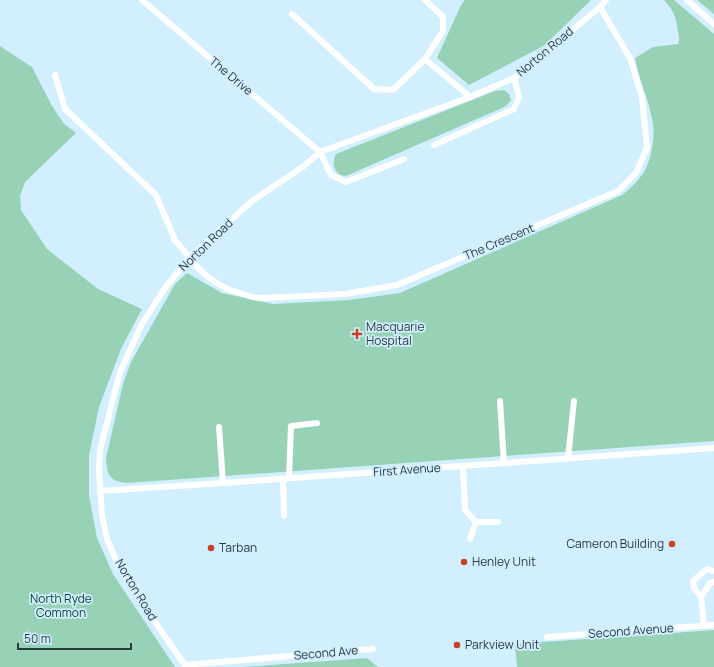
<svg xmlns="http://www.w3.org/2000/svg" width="714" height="667" font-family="Manrope,sans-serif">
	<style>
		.green { fill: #98d2b6 }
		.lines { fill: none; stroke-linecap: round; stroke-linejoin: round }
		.service { stroke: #fff; stroke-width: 6 }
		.poi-dot { fill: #cc4126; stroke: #d1effe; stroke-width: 1.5 }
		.labels { text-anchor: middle; stroke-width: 3.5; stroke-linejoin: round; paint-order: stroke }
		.street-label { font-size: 12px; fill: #2b3a42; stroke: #d1effe }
		.poi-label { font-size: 12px; fill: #2b3a42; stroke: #d1effe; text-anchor: start }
		.park-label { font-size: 12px; fill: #0a432e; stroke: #d1effe }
	</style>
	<rect width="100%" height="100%" fill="#d1effe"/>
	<!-- green -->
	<g class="green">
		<path d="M465,0H591L545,45L469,85L437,58L461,5Z"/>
		<path d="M664,0H674L714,34V441L127,483C109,481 107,475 106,458L123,384L131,362L175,284L187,273L222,293L273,304L349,300L400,293L622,195C630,189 638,181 644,172C651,161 655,137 653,124C650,102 639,81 635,58L653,47L678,44C680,40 679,36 678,32C676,17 674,11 664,0Z"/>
		<path d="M697,0H714V14Z"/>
		<path d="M0,46L32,67L52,106L64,124L76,133L25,182L20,196L21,210L47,249L98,289L142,309L121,349L99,407L89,455V496L97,538L113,574L175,667H0Z"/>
		<path d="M504,90L509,94L511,100L507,105L502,108L346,176C344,176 341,175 339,174C332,169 333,160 336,154L495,91Z"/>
		<path d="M714,630V667H517L515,644Z"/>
		<path d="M367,658L378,667H242Z"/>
	</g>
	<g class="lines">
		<!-- service -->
		<g class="service">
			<path d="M142,0L320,152L331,175L346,182L404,159"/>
			<path d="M425,0L443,17V31L425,59"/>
			<path d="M687,0L714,24"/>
			<path d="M292,14L374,89L393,90L425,59L470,97"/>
			<path d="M55,75L65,109L156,195L175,240L198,268L208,277L220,285L230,290L252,297L264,298L345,294L397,285L618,191L636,173L647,148L642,97L630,58L600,7"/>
			<path d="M434,145L514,109L519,97L514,78"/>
			<path d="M500,401L504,463"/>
			<path d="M219,427L223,483"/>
			<path d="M568,458L574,401"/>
			<path d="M463,466L465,510L476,522L470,539"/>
			<path d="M289,478L291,426L317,423"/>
			<path d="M283,479L284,516"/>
			<path d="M100,491L223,483L714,448"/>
			<path d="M476,522H498"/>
			<path d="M701,597L694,588L693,581L707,569L714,571"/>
			<path d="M704,626L701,597L710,583L714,582"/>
			<path d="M547,637L714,625"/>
			<path d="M185,665L373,649"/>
			<path d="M186,667L135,593L119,567L107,539L102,515L99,470L100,450L120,372L142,324L165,288L190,257L252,201L304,166L320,152L470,97L514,78L600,7L606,0"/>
		</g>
	</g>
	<!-- markers -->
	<g class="poi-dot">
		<path d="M355 328h4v4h4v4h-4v4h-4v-4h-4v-4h4z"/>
		<circle cx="672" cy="544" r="4"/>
		<circle cx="211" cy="548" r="4"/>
		<circle cx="464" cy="562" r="4"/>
		<circle cx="457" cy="645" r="4"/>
	</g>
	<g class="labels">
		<!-- street labels -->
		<g class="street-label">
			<text transform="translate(545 52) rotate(-40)" y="4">Norton Road</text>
			<text transform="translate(231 76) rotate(40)" y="4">The Drive</text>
			<text transform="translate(499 242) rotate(-23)" y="4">The Crescent</text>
			<text transform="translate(206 245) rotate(-44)" y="4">Norton Road</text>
			<text transform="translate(407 470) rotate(-4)" y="4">First Avenue</text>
			<text transform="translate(136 590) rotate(59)" y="4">Norton Road</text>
			<text transform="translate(631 631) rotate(-4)" y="4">Second Avenue</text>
			<text transform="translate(326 653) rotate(-5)" y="4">Second Ave</text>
		</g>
		<!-- poi labels -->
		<g class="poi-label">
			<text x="366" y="331">Macquarie<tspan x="366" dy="14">Hospital</tspan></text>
			<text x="664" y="548" text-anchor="end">Cameron Building</text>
			<text x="219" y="552">Tarban</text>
			<text x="472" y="566">Henley Unit</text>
			<text x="465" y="649">Parkview Unit</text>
		</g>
		<!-- park labels -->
		<g class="park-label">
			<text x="61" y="603">North Ryde<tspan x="61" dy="14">Common</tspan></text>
		</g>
	</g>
	<!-- scale -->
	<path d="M18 643v6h113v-6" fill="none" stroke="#2b3a42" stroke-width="2"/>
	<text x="24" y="643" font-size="12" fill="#2b3a42" stroke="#d1effe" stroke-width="3" paint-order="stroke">50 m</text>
</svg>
